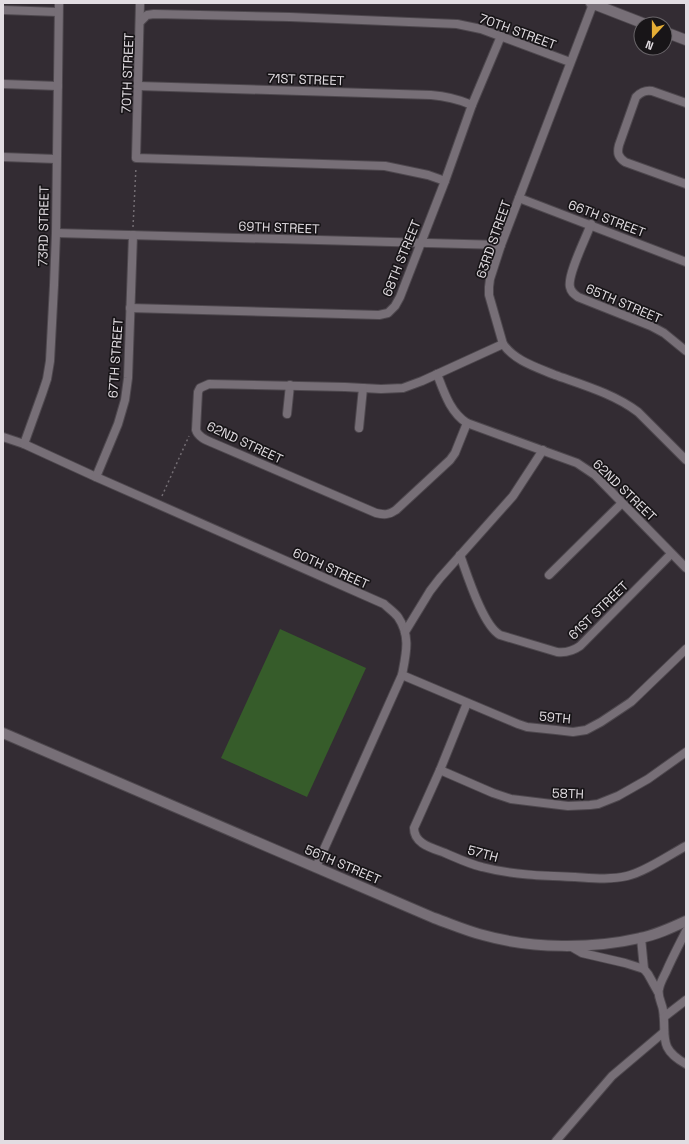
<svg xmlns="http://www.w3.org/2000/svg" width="689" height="1144" font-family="'Space Grotesk',sans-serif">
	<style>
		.green { fill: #365c2a }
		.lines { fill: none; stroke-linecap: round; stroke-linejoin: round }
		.minor-casing { stroke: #4e484e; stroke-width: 10 }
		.tertiary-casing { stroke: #4e484e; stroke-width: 12 }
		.path { stroke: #736d73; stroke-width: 1.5; stroke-dasharray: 2 3; stroke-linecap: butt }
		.minor { stroke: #776f77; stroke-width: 8 }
		.tertiary { stroke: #776f77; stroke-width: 10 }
		.labels { text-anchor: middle; stroke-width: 3.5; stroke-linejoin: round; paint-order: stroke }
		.street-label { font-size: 13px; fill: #e2dde2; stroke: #181518 }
	</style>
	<rect width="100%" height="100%" fill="#332c33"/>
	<!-- green -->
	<path class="green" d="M280,629L366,668L307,797L221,758Z"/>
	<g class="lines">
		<!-- minor casing -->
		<g class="minor-casing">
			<g id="minor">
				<path d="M140,3L136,158L385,166L428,175L445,181"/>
				<path d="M593,4L501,245L490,279L489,287V295L503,344C515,361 536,367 555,375C583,385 614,394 638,412L686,460"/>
				<path d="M3,10L58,12"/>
				<path d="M141,21L147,15L154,14L290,17L457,24L481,29L570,62"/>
				<path d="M3,84L58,86"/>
				<path d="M138,86L431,95C445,96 458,99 472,105"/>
				<path d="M686,103L652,91C645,90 641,92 636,97L619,145C617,153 618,157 625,162L686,184"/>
				<path d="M3,157L56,159"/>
				<path d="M519,198L686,262"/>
				<path d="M591,224C586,238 567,275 570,287C571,292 574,294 578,297L651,326L664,333L686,351"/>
				<path d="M56,233L501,245"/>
				<path d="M130,308L379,315L388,313L395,306L400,297L445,181L472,105L501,36"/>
				<path d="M437,374C444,392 450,412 467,423L577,463L595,475L686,568"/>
				<path d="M287,414L290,385"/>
				<path d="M467,423L455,453L450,460L396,510C389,515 384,515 376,513L213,443C206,440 198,437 196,430L198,392L200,388L209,384L345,387L381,389L403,388L422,381L503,344"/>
				<path d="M359,428L363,388"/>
				<path d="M3,437L24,444L96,477L384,604C388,608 394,612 398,617C411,636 406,654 402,675L316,867"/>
				<path d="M24,444L42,394L47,379L50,361L54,285L56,233L59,3"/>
				<path d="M96,477L118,424L125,400L128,378L133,235"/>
				<path d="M460,555C467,574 483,626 500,635L557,652C566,653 573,651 580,646L671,554"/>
				<path d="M549,575L622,503"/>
				<path d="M405,632L430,591L440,578L513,496L543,450"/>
				<path d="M402,675L518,724L527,727L556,730L573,732L586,730L601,722L631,702L686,649"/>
				<path d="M467,703L440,770L414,828C414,844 432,848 445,853C457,858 469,864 482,867C512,875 544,876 575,877C592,878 610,880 627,876C645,872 669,855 686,846"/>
				<path d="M440,770L493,793L511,799L568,806L590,805L598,804L618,796L648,779L686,752"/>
				<path d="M686,931C679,945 672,958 666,972C663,978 660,983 659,989C657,996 662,1003 663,1010C667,1036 657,1048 686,1064"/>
				<path d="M641,938L644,969"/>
				<path d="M570,946L582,953L625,963L644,969L648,974L658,992"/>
				<path d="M664,1017L686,1000"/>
				<path d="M556,1141L612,1076L664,1032"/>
			</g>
		</g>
		<!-- tertiary casing -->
		<g class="tertiary-casing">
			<g id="tertiary">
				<path d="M591,3L645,24"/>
				<path d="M665,32L686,40"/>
				<path d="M3,733L434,918C451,924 467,931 483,935C532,949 592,949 640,938C656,935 671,928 686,921"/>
			</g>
		</g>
		<!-- path -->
		<g class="path">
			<path d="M133,227L136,167"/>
			<path d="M162,496L189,436"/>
		</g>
		<!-- minor -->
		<use href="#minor" class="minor"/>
		<!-- tertiary -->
		<use href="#tertiary" class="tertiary"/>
	</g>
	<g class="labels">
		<!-- street labels -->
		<g class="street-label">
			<text transform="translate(518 31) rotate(20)" y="5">70TH STREET</text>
			<text transform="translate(127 73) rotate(-88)" y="5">70TH STREET</text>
			<text transform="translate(306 79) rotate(2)" y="5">71ST STREET</text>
			<text transform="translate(607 218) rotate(21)" y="5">66TH STREET</text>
			<text transform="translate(43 226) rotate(-89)" y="5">73RD STREET</text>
			<text transform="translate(279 227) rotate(2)" y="5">69TH STREET</text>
			<text transform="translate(493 239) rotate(-71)" y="5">63RD STREET</text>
			<text transform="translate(401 258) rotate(-68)" y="5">68TH STREET</text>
			<text transform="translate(624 303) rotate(23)" y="5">65TH STREET</text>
			<text transform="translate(115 358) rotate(-86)" y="5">67TH STREET</text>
			<text transform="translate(245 442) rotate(25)" y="5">62ND STREET</text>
			<text transform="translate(625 490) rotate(44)" y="5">62ND STREET</text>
			<text transform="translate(331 568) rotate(24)" y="5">60TH STREET</text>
			<text transform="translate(598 610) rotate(-44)" y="5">61ST STREET</text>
			<text transform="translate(555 717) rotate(5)" y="5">59TH</text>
			<text transform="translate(568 793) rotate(2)" y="5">58TH</text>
			<text transform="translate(483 853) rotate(15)" y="5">57TH</text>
			<text transform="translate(343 864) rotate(23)" y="5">56TH STREET</text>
		</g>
	</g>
	<!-- border -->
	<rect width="689" height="1144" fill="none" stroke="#e2dde2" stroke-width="8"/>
	<!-- north arrow -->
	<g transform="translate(653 36) rotate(201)"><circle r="19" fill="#181518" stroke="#696569"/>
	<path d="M0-3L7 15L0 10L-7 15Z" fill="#e5ad35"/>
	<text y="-6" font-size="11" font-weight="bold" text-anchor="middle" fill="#e2dde2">N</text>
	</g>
</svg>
